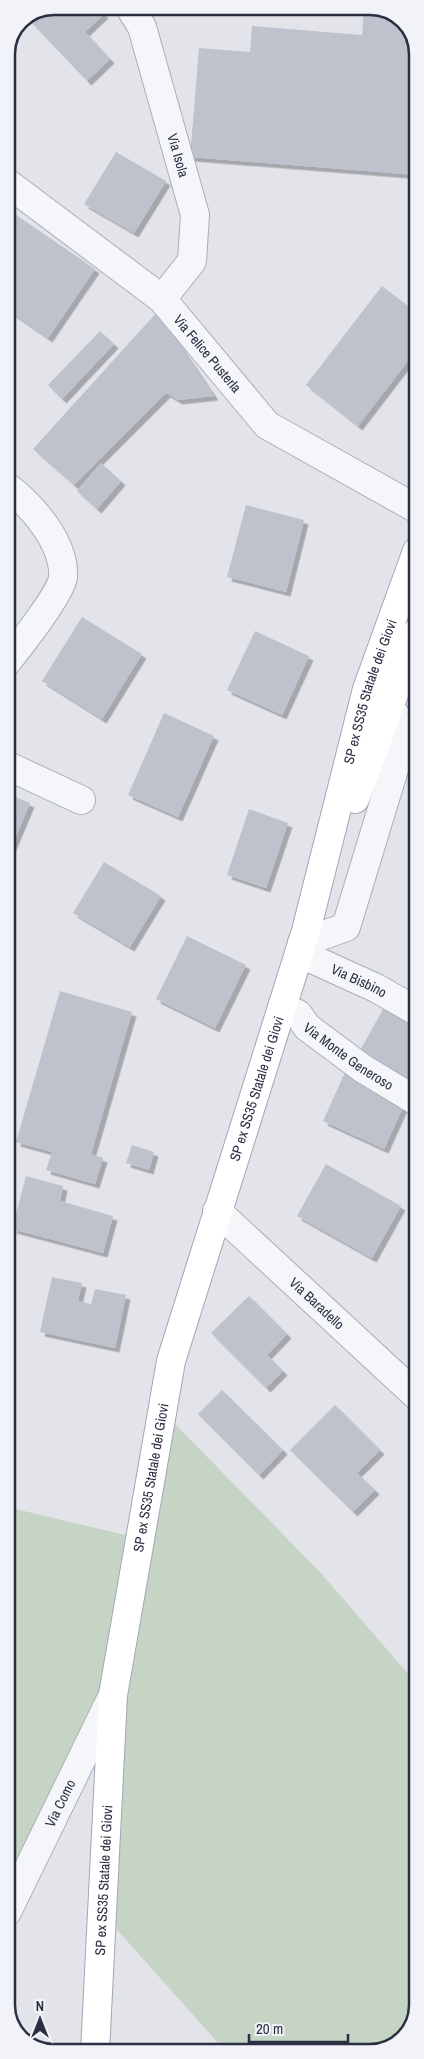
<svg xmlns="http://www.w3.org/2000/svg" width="424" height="2059" font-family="'Archivo Narrow',sans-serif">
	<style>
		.green { fill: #c5d4c4 }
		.building { fill: #bfc2cd; filter: url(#shadow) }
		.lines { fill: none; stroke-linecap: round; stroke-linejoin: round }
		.minor-casing { stroke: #abaeb8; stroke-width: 30 }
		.major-casing { stroke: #a2a6b6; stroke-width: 30 }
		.minor { stroke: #f5f6f9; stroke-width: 28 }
		.major { stroke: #fff; stroke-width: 28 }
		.labels { text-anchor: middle; stroke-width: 5; stroke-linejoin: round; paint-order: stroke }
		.street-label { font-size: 14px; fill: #2a2f42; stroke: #f2f3f8 }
		.rim { fill: none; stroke: #2a2f42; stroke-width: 2.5 }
	</style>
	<defs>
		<filter id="shadow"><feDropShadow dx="4.5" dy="4.5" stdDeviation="0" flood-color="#0004"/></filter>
	</defs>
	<rect width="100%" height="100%" fill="#e2e4ea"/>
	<!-- green -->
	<path class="green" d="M174,1423L320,1572L409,1675L418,1682V2005L406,2037L376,2052H226L103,1914L112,1732L7,1915V1507L125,1535Z"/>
	<!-- building -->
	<g class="building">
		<path d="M54,6H96L104,14L85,32L110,59L87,81L32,23L44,10Z"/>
		<path d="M364,7H376L403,20L417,48V175L190,157L199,48L250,52L252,26L362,35Z"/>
		<path d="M116,152L166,181L134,233L84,204Z"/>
		<path d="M6,208L95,269L48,338L6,309Z"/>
		<path d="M382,286L417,313V349L358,426L306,385Z"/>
		<path d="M157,312L214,396L178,400L166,393L74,485L33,449Z"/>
		<path d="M100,331L114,344L62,399L48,385Z"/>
		<path d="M101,463L121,481L97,509L77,491Z"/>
		<path d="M246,505L304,520L286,592L227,577Z"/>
		<path d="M82,617L142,654L102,719L42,681Z"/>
		<path d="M255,631L309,656L282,715L227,690Z"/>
		<path d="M164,713L214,736L178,817L128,795Z"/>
		<path d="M6,793L30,803L6,860Z"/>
		<path d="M249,809L288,823L266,888L227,875Z"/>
		<path d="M104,862L161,896L130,947L73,913Z"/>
		<path d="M187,936L246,965L215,1028L156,999Z"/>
		<path d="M60,991L132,1012L91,1154L103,1158L95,1184L46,1170L52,1152L16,1142Z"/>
		<path d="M387,1002L418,1020V1090L357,1056Z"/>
		<path d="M346,1070L407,1098L384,1149L323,1121Z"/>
		<path d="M132,1145L154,1152L149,1170L126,1163Z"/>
		<path d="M326,1164L401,1206L372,1258L297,1216Z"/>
		<path d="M26,1176L63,1186L60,1201L113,1216L103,1253L12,1229Z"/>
		<path d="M52,1277L82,1283L78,1301L91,1304L95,1289L126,1295L115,1348L40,1332Z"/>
		<path d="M249,1296L287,1334L267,1355L283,1371L266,1388L211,1333Z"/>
		<path d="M418,1310V1327L410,1323Z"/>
		<path d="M222,1390L283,1450L259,1475L198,1414Z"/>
		<path d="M335,1405L380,1450L357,1473L375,1490L353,1512L290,1450Z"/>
	</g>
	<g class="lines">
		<!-- minor casing -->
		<g class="minor-casing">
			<g id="minor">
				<path id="s1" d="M129,6L142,27L195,215L192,261L162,299"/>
				<path id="s2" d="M6,182L162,299L267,425L417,509"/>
				<path d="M6,486C32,505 65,543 63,577C62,593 18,648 6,663"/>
				<path d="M6,765L81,800"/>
				<path d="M302,943L346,927L406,730L389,706"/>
				<path id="s3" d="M299,953L376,988L418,1012"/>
				<path id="s4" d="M282,1007L298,1014L307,1027L362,1068L418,1102"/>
				<path id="s5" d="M217,1211L418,1397"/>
				<path id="s6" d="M7,1912L113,1695"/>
			</g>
		</g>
		<!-- major casing -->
		<g class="major-casing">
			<g id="major">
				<path d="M355,799L417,632"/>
				<path id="s7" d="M95,2052L113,1695L171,1361L306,931L367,689L417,551"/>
			</g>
		</g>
		<!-- minor -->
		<use href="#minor" class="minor"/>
		<!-- major -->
		<use href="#major" class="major"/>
	</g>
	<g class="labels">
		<!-- street labels -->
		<g class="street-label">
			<text dy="5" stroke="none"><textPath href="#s1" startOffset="158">Via Isola</textPath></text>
			<text dy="5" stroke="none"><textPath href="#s2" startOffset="266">Via Felice Pusterla</textPath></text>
			<text dy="5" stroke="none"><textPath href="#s7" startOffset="1395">SP ex SS35 Statale dei Giovi</textPath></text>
			<text dy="5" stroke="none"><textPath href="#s3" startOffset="66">Via Bisbino</textPath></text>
			<text dy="5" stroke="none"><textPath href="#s4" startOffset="84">Via Monte Generoso</textPath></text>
			<text dy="5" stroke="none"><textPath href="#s7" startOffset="982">SP ex SS35 Statale dei Giovi</textPath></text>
			<text dy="5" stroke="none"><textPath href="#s5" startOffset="136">Via Baradello</textPath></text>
			<text dy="5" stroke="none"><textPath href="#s7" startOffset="578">SP ex SS35 Statale dei Giovi</textPath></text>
			<text dy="5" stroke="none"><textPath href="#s6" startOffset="121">Via Como</textPath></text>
			<text dy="5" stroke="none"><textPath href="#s7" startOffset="172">SP ex SS35 Statale dei Giovi</textPath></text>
		</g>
	</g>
	<!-- crop -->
	<path d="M0 0H424V2059H0ZM54 15H370A39 39 0 0 1 409 54V2005A39 39 0 0 1 370 2044H54A39 39 0 0 1 15 2005V54A39 39 0 0 1 54 15Z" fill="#f2f3f8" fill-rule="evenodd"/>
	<path class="rim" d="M54 15H370A39 39 0 0 1 409 54V2005A39 39 0 0 1 370 2044H54A39 39 0 0 1 15 2005V54A39 39 0 0 1 54 15Z"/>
	<!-- north arrow -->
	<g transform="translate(40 2019)" stroke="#f2f3f8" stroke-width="4" paint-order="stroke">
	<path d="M0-4L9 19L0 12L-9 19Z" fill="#2a2f42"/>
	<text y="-8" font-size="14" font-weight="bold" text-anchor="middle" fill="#2a2f42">N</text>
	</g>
	<!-- scale -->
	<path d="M249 2034v8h99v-8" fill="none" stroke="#2a2f42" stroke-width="2.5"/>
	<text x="256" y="2034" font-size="15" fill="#2a2f42" stroke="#f2f3f8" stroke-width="4" paint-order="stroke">20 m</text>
</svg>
